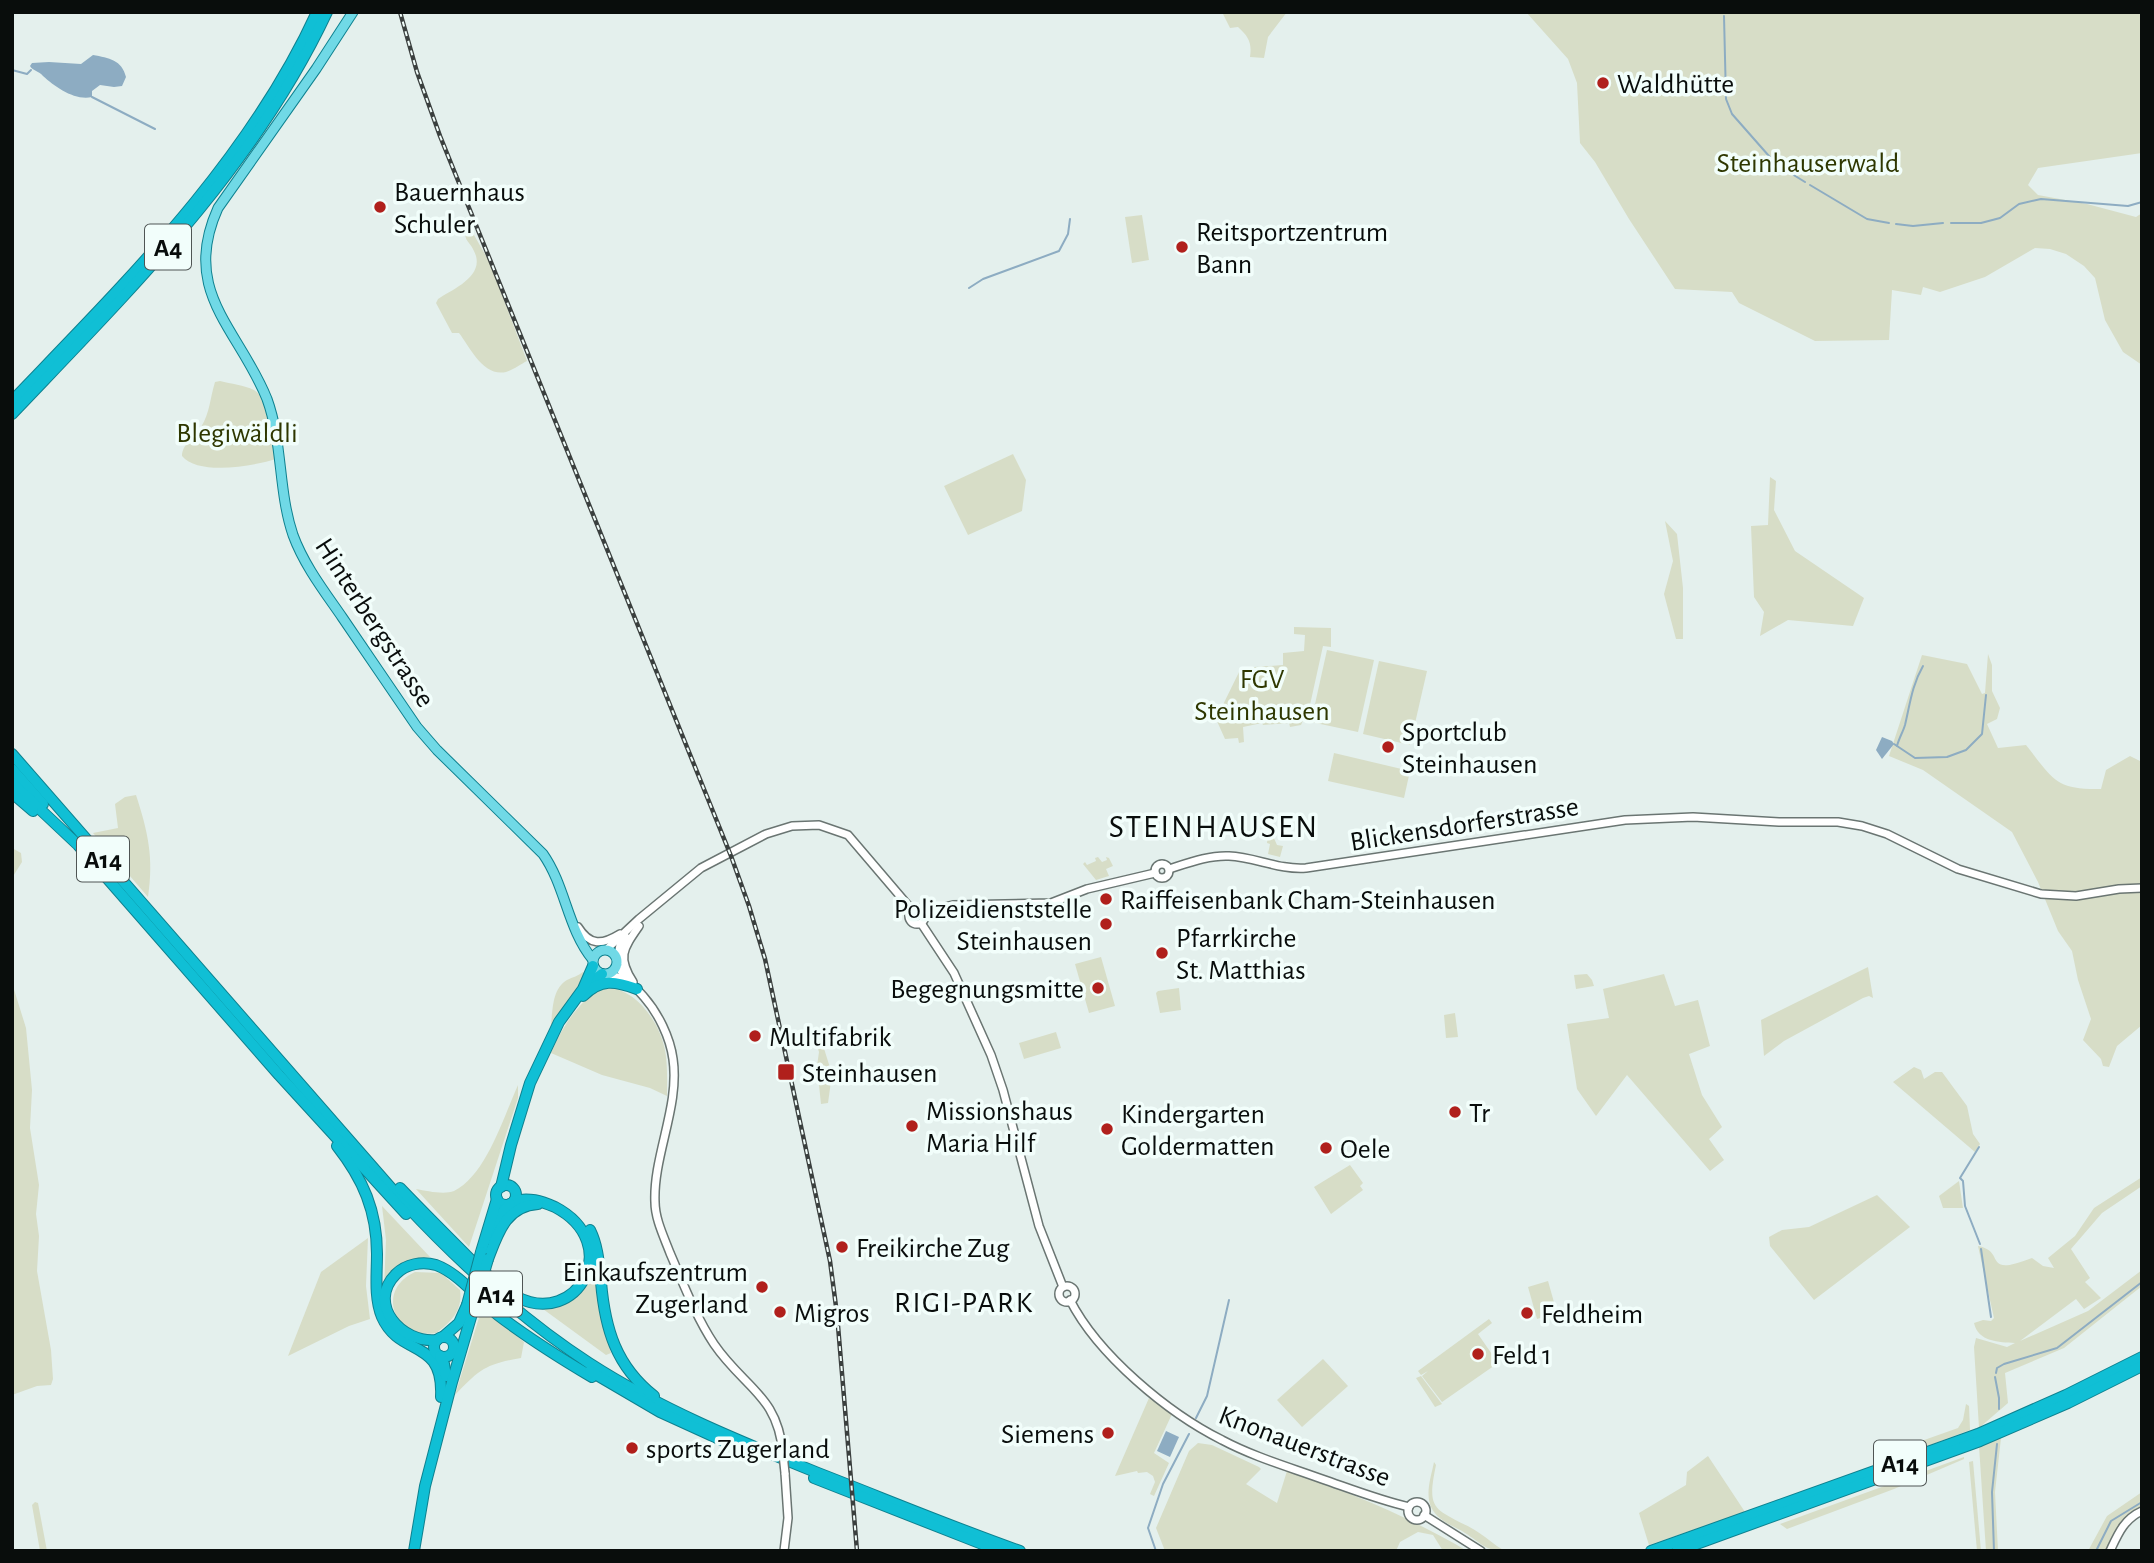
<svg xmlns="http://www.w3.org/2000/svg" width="2154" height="1563" font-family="'Alegreya Sans',sans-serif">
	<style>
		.green { fill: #d7ddc7 }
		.water { fill: #8dacc2 }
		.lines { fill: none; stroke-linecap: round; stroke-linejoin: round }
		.stream { stroke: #8dacc2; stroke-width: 2 }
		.minor-casing { stroke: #6a7572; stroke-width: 10 }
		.major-casing { stroke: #0e818f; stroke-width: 11 }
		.highway-casing { stroke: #0e818f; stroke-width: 12 }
		.minor { stroke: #fff; stroke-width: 7 }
		.major { stroke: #70d9e6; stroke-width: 9 }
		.highway { stroke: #10bfd5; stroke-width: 10 }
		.rail-casing { stroke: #3b403f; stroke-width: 4.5 }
		.rail { stroke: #f2fefb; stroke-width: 2; stroke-dasharray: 5; stroke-linecap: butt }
		.minor-bridge-casing { stroke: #6a7572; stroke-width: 10; stroke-linecap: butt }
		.highway-bridge-casing { stroke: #0e818f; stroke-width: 12; stroke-linecap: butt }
		.minor-bridge { stroke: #fff; stroke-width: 7 }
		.highway-bridge { stroke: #10bfd5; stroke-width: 10 }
		.poi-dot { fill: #b0201c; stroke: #f2fefb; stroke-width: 2.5 }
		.labels { text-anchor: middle; stroke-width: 7; stroke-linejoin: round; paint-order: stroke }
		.shield { fill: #f2fefb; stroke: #4f5554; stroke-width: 2 }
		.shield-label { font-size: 26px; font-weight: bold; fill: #090d0c }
		.poi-label { font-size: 28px; fill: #090d0c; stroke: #f2fefb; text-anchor: start }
		.park-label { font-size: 28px; fill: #2e3700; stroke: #f2fefb }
		.street-label { font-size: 28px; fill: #090d0c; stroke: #f2fefb }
		.neighbourhood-label { font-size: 30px; letter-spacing: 2px; fill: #090d0c; stroke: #f2fefb }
		.quarter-label { font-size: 32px; letter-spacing: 2px; fill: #090d0c; stroke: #f2fefb }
	</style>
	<rect width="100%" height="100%" fill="#e4f0ed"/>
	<!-- green -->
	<g class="green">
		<path d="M1222,12H1287L1268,37L1264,58L1250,57C1252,43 1249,37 1238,27L1230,28Z"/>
		<path d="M1526,12H2142V153L2038,168L2028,185L2038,195L2087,204L2136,217L2142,213V365L2123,352L2105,320L2095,278L2084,266L2066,254L2050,249L2035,248L1985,277L1940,292L1923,287L1921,295L1892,290L1889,340L1815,341L1739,303L1732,292L1675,289L1629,219L1595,162L1580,143L1577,83L1568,59Z"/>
		<path d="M1142,215L1149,260L1132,263L1125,217Z"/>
		<path d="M466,221L490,263L527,361C521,364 513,370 506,372C483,377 470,347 459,333H452L436,303L438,299C451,290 482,278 476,256C470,238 462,245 466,221Z"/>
		<path d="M220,381C231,384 244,385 254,390C271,400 273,441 276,459C254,466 198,476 182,456C182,444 195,437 201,427C210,413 210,398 215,382Z"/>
		<path d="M1013,454L1026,480L1022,511L968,535L944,486Z"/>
		<path d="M1770,477L1776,481L1774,510L1795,551L1864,598L1853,626L1788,620L1760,636L1764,612L1754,597L1751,526L1768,525Z"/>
		<path d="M1665,521L1677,534L1683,588V639H1676L1664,594L1673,561Z"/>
		<path d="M1294,627L1331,628V647L1323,646L1308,714H1306L1301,725L1290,727L1289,723L1263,725L1262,723L1243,727L1244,742L1239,743L1238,738L1225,739L1216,719L1241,668L1283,665V653L1304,651L1305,635L1294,634Z"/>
		<path d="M1327,650L1374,660L1358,732L1311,722Z"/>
		<path d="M1988,654L1992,665V691L2000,708L1997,719L1987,724L1998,748L2026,745C2053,779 2055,790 2101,789L2106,770L2130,756L2142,762V1025L2117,1046L2109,1067L2103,1066L2101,1059L2083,1040L2091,1019L2078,980L2072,951L2058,931L2038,882L2012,832L1923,770L1889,756L1922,655L1967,664L1982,694L1985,693Z"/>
		<path d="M1379,661L1427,671L1410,745L1363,734Z"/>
		<path d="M1334,753L1410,771L1404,798L1328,781Z"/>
		<path d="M136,795C148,832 154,858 148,897L93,833L118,828L115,804L125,797Z"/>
		<path d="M1268,835L1273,836L1277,845L1283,846L1280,857L1268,854L1270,844L1267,843Z"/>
		<path d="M12,848L21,853L22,862L12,878Z"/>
		<path d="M1098,857L1102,862L1107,860L1106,857L1109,858L1113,866L1106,869L1109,876L1096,880L1083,864L1085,862L1087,865L1096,861L1095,858Z"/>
		<path d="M1101,957L1115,1006L1089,1013L1075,964Z"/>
		<path d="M1868,967L1873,998L1869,996L1863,998L1784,1041L1764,1056L1761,1020Z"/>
		<path d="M583,972L586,975L553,1025L551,1024C553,1009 552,989 567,980C573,977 578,976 583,972Z"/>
		<path d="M1587,974L1592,980L1594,986L1576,989L1574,975Z"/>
		<path d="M1664,974L1675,1006L1698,1000L1710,1046L1689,1054L1702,1095L1722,1127L1709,1139L1724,1160L1710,1171L1627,1075L1596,1116L1577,1089L1567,1024L1609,1018L1603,989Z"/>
		<path d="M12,983L26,1028L32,1090L30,1128L39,1185L36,1214L39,1236L37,1271L51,1350L53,1379L51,1385L37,1386L12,1395Z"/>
		<path d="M606,988C634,987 658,1020 664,1046C668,1061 667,1081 667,1096L650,1088L602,1075L551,1053C561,1030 580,996 606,988Z"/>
		<path d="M1179,988L1181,1010L1160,1013L1156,993L1158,991Z"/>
		<path d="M1455,1013L1458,1037L1446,1038L1444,1015Z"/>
		<path d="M816,1029L821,1039L832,1074L828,1103L821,1104L817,1066L819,1052L812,1031Z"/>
		<path d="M1056,1032L1061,1048L1024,1059L1019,1043Z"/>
		<path d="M1914,1067L1921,1070L1924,1079L1935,1072H1942L1967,1106L1973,1134L1980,1144L1975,1152L1893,1082Z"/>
		<path d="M518,1085V1098L469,1247L416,1189C427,1191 444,1195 454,1191C486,1176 504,1116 518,1085Z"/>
		<path d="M1350,1165L1363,1183L1360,1186L1363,1190L1331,1214L1314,1187Z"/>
		<path d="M2142,1177V1186L2102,1213L2071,1249L2090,1278L2085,1282L2101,1298L2084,1309L2076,1299L2020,1341L2088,1311L2142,1270V1286L2064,1348L2005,1373L2008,1403L1979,1428L1974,1347L1976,1338L2007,1347L2015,1343C1999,1342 1978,1342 1974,1323L1983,1320L1991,1321L1994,1318L1978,1246C2007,1251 1981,1278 2032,1258L2043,1266L2054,1268L2048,1258L2075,1236L2094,1208Z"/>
		<path d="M1959,1181L1963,1208H1943L1939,1196Z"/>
		<path d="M1877,1195L1910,1227L1814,1300L1770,1246L1769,1237L1782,1230L1809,1227Z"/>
		<path d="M382,1206L430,1257C405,1261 398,1267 384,1288L386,1240Z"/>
		<path d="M368,1238L366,1286L370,1319L349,1326L288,1356L321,1272Z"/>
		<path d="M595,1270L599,1311L611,1353L606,1355L543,1309C573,1303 581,1298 595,1270Z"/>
		<path d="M415,1272L441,1273L460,1290C463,1310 451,1322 436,1333C394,1340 375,1290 415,1272Z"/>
		<path d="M1548,1281L1557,1313L1537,1319L1528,1287Z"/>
		<path d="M482,1308L524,1342L521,1358C485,1364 479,1370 455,1395Z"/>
		<path d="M1489,1319L1492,1323L1478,1334L1498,1363L1442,1402L1422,1376L1428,1371L1421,1375L1418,1371Z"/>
		<path d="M1323,1359L1348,1386L1302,1427L1277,1400Z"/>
		<path d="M1421,1376L1442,1404L1435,1407L1416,1378Z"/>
		<path d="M1149,1398L1172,1414L1154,1453L1169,1463L1154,1496L1150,1494L1155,1482L1153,1476L1147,1472L1138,1473L1137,1471L1115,1476Z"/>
		<path d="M1966,1404L1969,1406L1970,1430L1898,1457L1896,1450L1958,1428L1963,1420Z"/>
		<path d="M2001,1438L1995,1492L1998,1551H1986L1979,1446Z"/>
		<path d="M1198,1443L1212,1445L1259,1467L1261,1469L1246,1484L1277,1503L1287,1471C1349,1492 1410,1517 1467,1551H1443L1433,1535L1418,1532L1400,1542L1396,1551H1165L1156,1528L1189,1451Z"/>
		<path d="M1708,1456L1745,1512L1649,1545L1639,1513L1686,1485L1687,1472Z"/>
		<path d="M1964,1457V1459L1894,1489L1787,1529L1780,1524Z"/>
		<path d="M1973,1461L1981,1551H1977L1969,1462Z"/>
		<path d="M1434,1462L1436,1465C1426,1512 1435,1508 1473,1529C1484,1535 1494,1545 1505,1551C1485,1551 1481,1543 1465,1533C1458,1528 1448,1525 1441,1519C1421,1504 1430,1482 1434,1462Z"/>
		<path d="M2142,1492V1510L2127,1516L2107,1551H2088L2107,1516Z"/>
		<path d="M35,1502L38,1503L47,1551H40L32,1505Z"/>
	</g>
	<!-- water -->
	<g class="water">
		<path d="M93,55C109,58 122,60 126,77L122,86L114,87L100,85L92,91V97C75,101 55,87 43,76C39,71 33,71 30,66L32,63L49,62L81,64Z"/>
		<path d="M1882,737L1892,741L1894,744L1882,759L1876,750Z"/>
		<path d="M1166,1431L1179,1437L1170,1457L1157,1451Z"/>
	</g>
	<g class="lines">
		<!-- stream -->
		<g class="stream">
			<path d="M1724,16L1726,99L1732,114L1776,164L1805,182"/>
			<path d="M12,70L27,74L31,70"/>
			<path d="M92,97L155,129"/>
			<path d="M1810,185L1867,219L1889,223"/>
			<path d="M1951,223H1981L2000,218L2019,204L2041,199L2128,206L2142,202"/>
			<path d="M1896,224L1913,226L1943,223"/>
			<path d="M969,288L983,279L1059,251L1068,234L1070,219"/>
			<path d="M1894,744L1897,746C1899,738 1903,732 1905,725C1910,704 1912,685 1923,666"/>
			<path d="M1897,746L1915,758L1947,757L1966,750L1982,734L1986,695"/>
			<path d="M1979,1147L1960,1178L1963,1181L1965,1206L1980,1244"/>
			<path d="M1981,1249L1991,1317"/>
			<path d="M1996,1373L1997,1368L2004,1364L2057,1348L2142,1282"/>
			<path d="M1995,1377L1999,1398V1409"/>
			<path d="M1196,1418L1207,1396L1229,1300"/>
			<path d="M1156,1551L1148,1528L1163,1484L1189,1434"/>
			<path d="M1994,1551L1992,1492L1997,1444"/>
			<path d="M2096,1551L2111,1521L2142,1502"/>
		</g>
		<!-- minor casing -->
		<g class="minor-casing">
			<g id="minor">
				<circle cx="1162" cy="871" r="7"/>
				<path d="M1169,869C1188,863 1209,855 1229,856C1255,857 1279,870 1306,868L1625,820L1693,817L1779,822H1838L1862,826L1887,834L1958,869L2041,894L2076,896L2119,889L2142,888"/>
				<circle cx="917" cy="916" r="8"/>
				<path d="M924,912L953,905L1051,903L1087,889L1155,873"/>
				<path d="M921,923L954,973L991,1055L1003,1090L1039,1226L1063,1287"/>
				<path d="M578,927C590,946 602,945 620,934"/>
				<path d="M607,949L639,919L701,868L766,834L792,826L819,825L848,835L912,910"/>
				<path d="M617,960L620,945L626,937"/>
				<path d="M617,964C624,979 634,985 644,997C658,1013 670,1037 673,1059C680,1106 653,1156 655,1202C655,1219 664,1237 670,1253C683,1283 696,1317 714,1344C744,1388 778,1395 783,1454"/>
				<path d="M609,974L626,980"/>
				<path d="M633,982C617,957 623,949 639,926"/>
				<circle cx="1067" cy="1294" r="8"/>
				<path d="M1070,1300C1098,1355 1168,1413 1222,1440C1254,1457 1289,1467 1322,1479C1351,1489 1379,1500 1409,1507"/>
				<circle cx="1417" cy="1511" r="9"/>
				<path d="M1424,1515L1481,1551"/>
				<path d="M784,1551L788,1518L785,1473"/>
				<path d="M2110,1551C2118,1534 2124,1519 2142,1511"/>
			</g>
		</g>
		<!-- major casing -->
		<g class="major-casing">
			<g id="major">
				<path d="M353,12L316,69L218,208C180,292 239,329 267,399C283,443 278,491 293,535C304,565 324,591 342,617C367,654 392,690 417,727L437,750L543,854C566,887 567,928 593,960"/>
				<circle cx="605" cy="962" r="12"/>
			</g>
		</g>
		<!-- highway casing -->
		<g class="highway-casing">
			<g id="highway">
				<path d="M12,401C125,283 248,163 317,12"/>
				<path d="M12,414C129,291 254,168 327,12"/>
				<path d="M12,754L405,1204C461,1264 520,1318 589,1363C660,1409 739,1441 818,1473C885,1499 952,1527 1020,1551"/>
				<path d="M12,769L43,804"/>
				<path d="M12,783L78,845L279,1075L406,1214"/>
				<path d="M12,793L33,811"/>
				<path d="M586,986L602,974"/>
				<path d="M583,996C601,978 615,981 637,989"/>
				<path d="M337,1146C363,1179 377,1211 377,1254C377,1274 374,1298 382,1317C400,1358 444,1337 441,1397"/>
				<circle cx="506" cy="1195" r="10"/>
				<path d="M501,1187L511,1145L530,1083L559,1022L583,989L593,966"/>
				<path d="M400,1188C423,1212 447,1236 471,1260C485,1273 500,1288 517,1297C577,1328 625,1244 555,1207C541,1201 529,1197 514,1201"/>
				<path d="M590,1230C598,1246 599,1264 601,1282C605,1329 616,1366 654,1396"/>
				<path d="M490,1239L499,1216L510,1204"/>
				<path d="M481,1252L497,1199"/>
				<path d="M488,1259C498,1233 506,1206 538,1204"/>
				<path d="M444,1336L459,1323L467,1305"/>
				<circle cx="444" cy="1347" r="10"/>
				<path d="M437,1340C402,1344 366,1304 396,1274C406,1264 422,1261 436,1265C460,1274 479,1300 498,1315C528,1338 560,1358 592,1377"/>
				<path d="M440,1356L444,1364L446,1376"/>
				<path d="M590,1371L660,1412L728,1443"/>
				<path d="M814,1478L1000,1551"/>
				<path d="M414,1551L425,1486L452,1382L473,1310"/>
				<path d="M1651,1551L1978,1434L2066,1395L2142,1357"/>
				<path d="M1677,1551L1980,1441L2068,1403L2142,1366"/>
			</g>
		</g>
		<!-- minor -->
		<use href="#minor" class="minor"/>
		<!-- major -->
		<use href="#major" class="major"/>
		<!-- highway -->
		<use href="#highway" class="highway"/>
		<!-- rail casing -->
		<g class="rail-casing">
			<path id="rail" d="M400,12L417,72L440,136L731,856L749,906L765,959L830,1261L837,1314L857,1551"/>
		</g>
		<!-- rail -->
		<use href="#rail" class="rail"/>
		<!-- minor-bridge casing -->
		<g class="minor-bridge-casing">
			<path id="minor-bridge" d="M783,1454L785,1473"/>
		</g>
		<!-- highway-bridge casing -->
		<g class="highway-bridge-casing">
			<g id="highway-bridge">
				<path d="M467,1305L481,1252"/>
				<path d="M473,1310L488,1259"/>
			</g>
		</g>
		<!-- minor-bridge -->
		<use href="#minor-bridge" class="minor-bridge"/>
		<!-- highway-bridge -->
		<use href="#highway-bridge" class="highway-bridge"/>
	</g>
	<!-- markers -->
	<g class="poi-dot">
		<circle cx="1603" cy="83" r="7"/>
		<circle cx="380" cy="207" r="7"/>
		<circle cx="1182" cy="247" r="7"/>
		<circle cx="1388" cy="747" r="7"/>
		<circle cx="1106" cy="899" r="7"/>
		<circle cx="1106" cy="924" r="7"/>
		<circle cx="1162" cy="953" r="7"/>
		<circle cx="1098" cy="988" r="7"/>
		<circle cx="755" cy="1036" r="7"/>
		<rect x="777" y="1063" width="18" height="18" rx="3.5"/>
		<circle cx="1455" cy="1112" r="7"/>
		<circle cx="912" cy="1126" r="7"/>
		<circle cx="1107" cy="1129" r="7"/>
		<circle cx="1326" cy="1148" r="7"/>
		<circle cx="842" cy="1247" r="7"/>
		<circle cx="762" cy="1287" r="7"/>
		<circle cx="780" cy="1312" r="7"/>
		<circle cx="1527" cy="1313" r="7"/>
		<circle cx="1478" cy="1354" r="7"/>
		<circle cx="1108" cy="1433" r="7"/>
		<circle cx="632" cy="1448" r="7"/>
	</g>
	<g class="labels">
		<!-- shield labels -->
		<g class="shield">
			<rect x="145" y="224.5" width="46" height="45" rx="5"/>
			<rect x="77" y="836.5" width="52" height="45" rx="5"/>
			<rect x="470" y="1271.5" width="52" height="45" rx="5"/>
			<rect x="1874" y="1440.5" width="52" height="45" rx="5"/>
		</g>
		<g class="shield-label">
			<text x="168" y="256">A4</text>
			<text x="103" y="868">A14</text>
			<text x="496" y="1303">A14</text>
			<text x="1900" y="1472">A14</text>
		</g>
		<!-- poi labels -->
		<g class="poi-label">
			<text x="1617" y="93">Waldhütte</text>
			<text x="394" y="201">Bauernhaus<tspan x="394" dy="32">Schuler</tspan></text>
			<text x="1196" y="241">Reitsportzentrum<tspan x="1196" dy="32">Bann</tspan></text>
			<text x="1402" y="741">Sportclub<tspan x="1402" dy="32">Steinhausen</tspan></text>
			<text x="1120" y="909">Raiffeisenbank Cham-Steinhausen</text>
			<text x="1092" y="918" text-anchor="end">Polizeidienststelle<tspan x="1092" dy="32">Steinhausen</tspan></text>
			<text x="1176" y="947">Pfarrkirche<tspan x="1176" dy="32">St. Matthias</tspan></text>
			<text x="1084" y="998" text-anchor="end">Begegnungsmitte</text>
			<text x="769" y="1046">Multifabrik</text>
			<text x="802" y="1082">Steinhausen</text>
			<text x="926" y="1120">Missionshaus<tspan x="926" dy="32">Maria Hilf</tspan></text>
			<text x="1469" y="1122">Tr</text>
			<text x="1121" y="1123">Kindergarten<tspan x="1121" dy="32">Goldermatten</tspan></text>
			<text x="1340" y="1158">Oele</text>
			<text x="856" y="1257">Freikirche Zug</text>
			<text x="748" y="1281" text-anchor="end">Einkaufszentrum<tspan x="748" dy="32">Zugerland</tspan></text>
			<text x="794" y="1322">Migros</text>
			<text x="1541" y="1323">Feldheim</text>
			<text x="1492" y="1364">Feld 1</text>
			<text x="1094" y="1443" text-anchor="end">Siemens</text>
			<text x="646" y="1458">sports Zugerland</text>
		</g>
		<!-- park labels -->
		<g class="park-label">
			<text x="1808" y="172">Steinhauserwald</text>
			<text x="237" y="442">Blegiwäldli</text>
			<text x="1262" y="688">FGV<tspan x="1262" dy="32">Steinhausen</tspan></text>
		</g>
		<!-- street labels -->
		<g class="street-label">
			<text transform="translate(376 622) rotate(57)" y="10">Hinterbergstrasse</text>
			<text transform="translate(1464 823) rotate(-9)" y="10">Blickensdorferstrasse</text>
			<text transform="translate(1305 1445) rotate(21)" y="10">Knonauerstrasse</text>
		</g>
		<!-- neighbourhood labels -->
		<g class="neighbourhood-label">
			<text x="964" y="1312">RIGI-PARK</text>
		</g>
		<!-- quarter labels -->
		<g class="quarter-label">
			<text x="1214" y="837">STEINHAUSEN</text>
		</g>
	</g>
	<!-- border -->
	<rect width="2154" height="1563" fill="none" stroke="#090d0c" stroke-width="28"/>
</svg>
